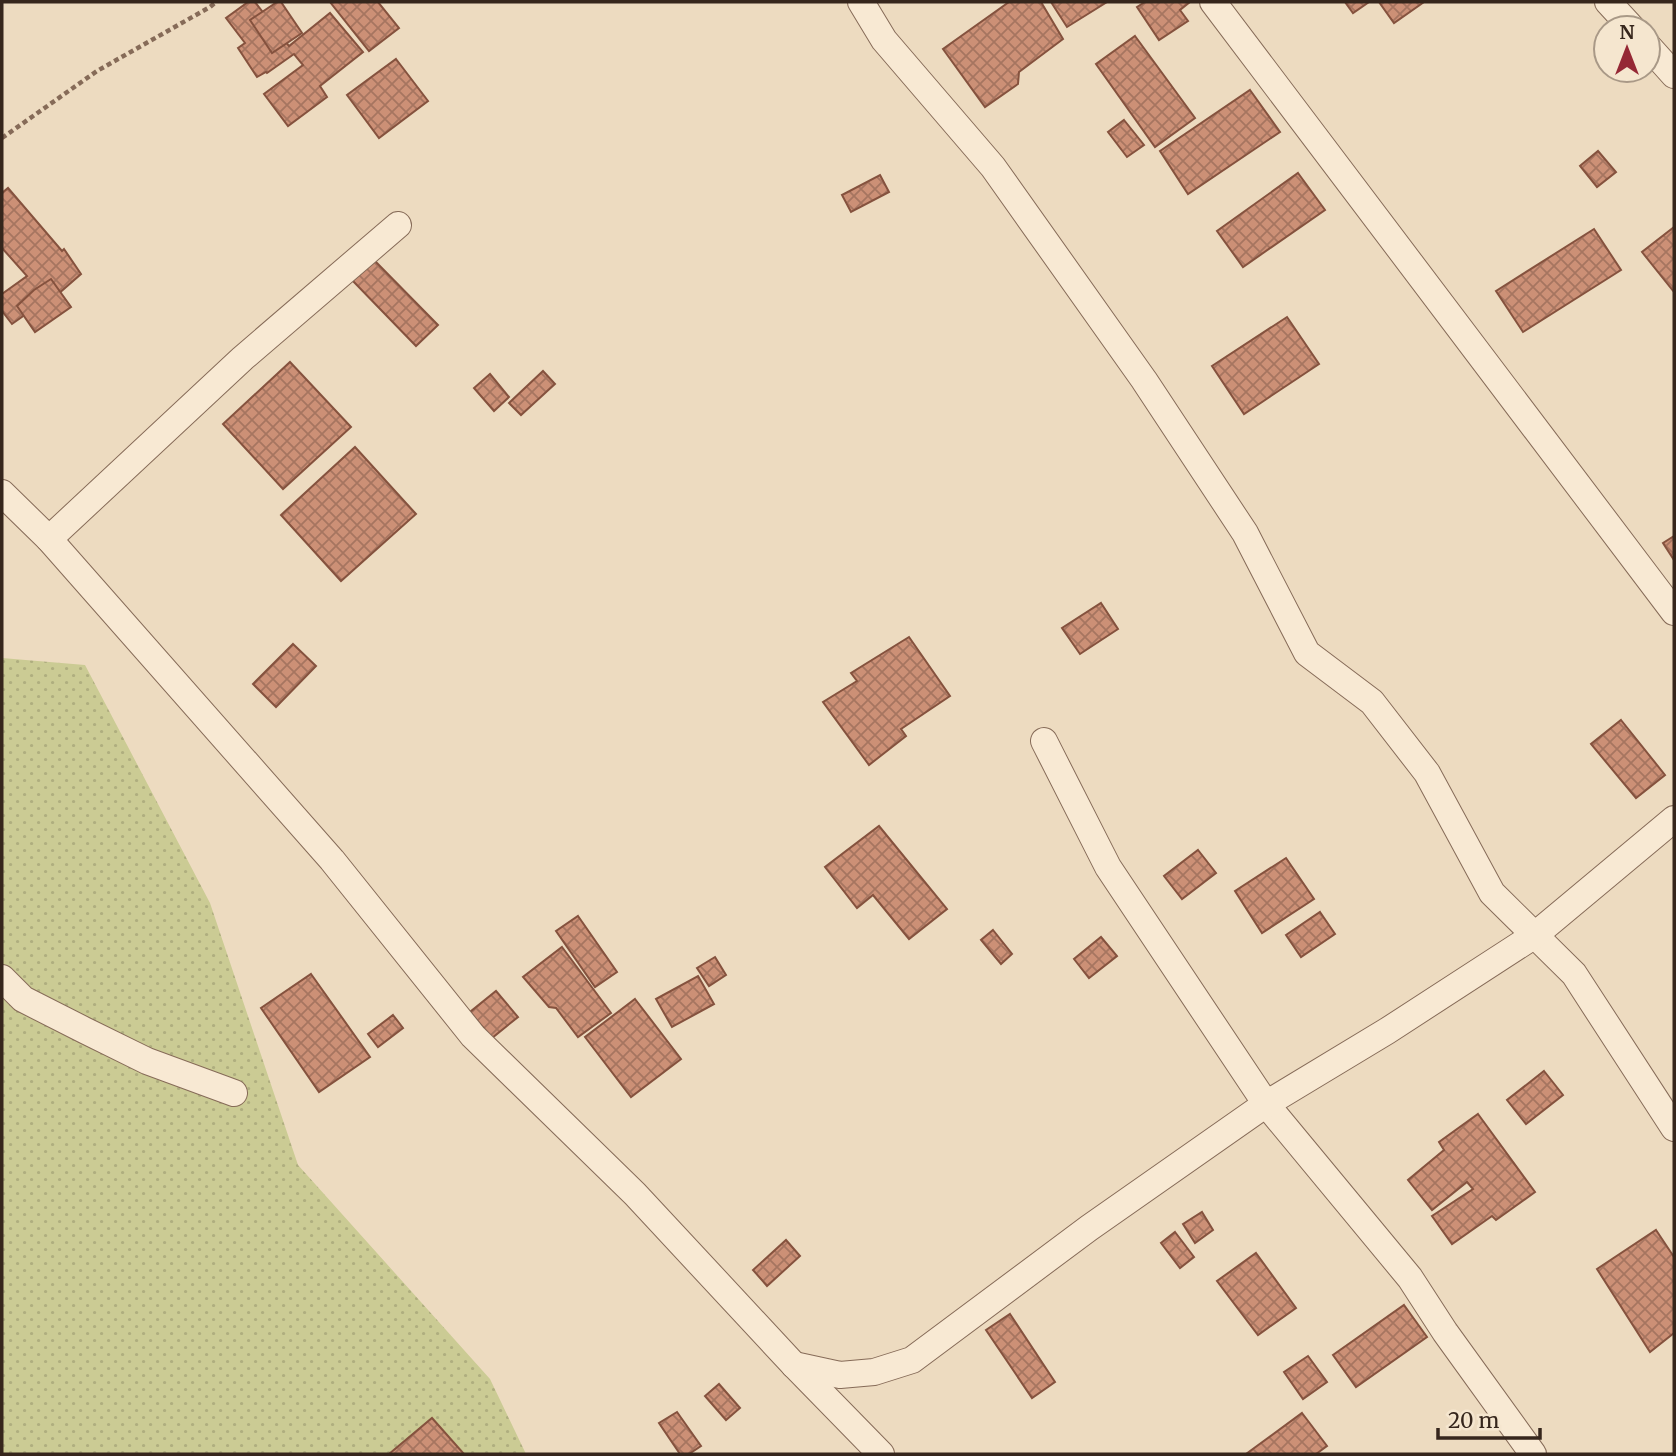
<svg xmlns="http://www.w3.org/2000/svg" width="1676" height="1456" font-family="Merriweather,serif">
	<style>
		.grass { fill: url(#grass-dots) }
		.building { fill: url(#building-cross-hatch); stroke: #85523e; stroke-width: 2 }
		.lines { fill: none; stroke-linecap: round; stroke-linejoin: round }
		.street-casing { stroke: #866b58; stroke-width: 28 }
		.path { stroke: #866b58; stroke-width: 4.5; stroke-dasharray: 5 3.5; stroke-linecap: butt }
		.street { stroke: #f8e9d3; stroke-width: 26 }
	</style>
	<defs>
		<pattern id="grass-dots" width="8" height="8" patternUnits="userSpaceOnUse" patternTransform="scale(1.75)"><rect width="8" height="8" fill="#cbcb94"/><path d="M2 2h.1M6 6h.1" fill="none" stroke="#afae7f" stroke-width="1.8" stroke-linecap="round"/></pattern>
		<pattern id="building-cross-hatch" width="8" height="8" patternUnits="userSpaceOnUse" patternTransform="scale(1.75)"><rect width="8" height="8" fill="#cc9076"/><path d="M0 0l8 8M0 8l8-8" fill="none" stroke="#a67560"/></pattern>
	</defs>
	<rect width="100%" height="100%" fill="#eddbc0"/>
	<!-- grass -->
	<path class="grass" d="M2,658L85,665L210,903L298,1165L490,1379L526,1454H2Z"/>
	<!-- building -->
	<g class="building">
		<path d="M248,2H255L289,46L330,13L363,52L320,86L327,97L288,126L264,94L303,65L294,54L267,73L266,72L257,77L238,48L245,43L226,18Z"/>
		<path d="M277,2H281L302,33L272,53L250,20Z"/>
		<path d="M330,2H378L399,28L369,51Z"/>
		<path d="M1009,2H1041L1063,39L1019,72L1018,84L985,107L943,49Z"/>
		<path d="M1051,2H1107L1067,27Z"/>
		<path d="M1145,2H1190L1180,10L1188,21L1159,40L1137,7Z"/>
		<path d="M1345,2H1369L1353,13Z"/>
		<path d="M1379,2H1424L1394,23Z"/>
		<path d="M1135,36L1195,118L1155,147L1096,64Z"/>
		<path d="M396,59L428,101L379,138L347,95Z"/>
		<path d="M1250,90L1280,132L1188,194L1160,151Z"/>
		<path d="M1124,120L1144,145L1127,157L1108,132Z"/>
		<path d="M1598,151L1616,172L1597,187L1580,166Z"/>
		<path d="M1298,173L1325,210L1243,267L1217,231Z"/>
		<path d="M880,175L889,192L851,212L842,195Z"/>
		<path d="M8,188L62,251L64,249L81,274L49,302L46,300L12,324L2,311V294L27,276L2,248V193Z"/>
		<path d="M1674,227V292L1642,252Z"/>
		<path d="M1594,229L1621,270L1523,332L1496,291Z"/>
		<path d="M373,259L438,325L416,346L351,279Z"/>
		<path d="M51,279L71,307L35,332L17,306L34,290Z"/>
		<path d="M1287,317L1319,364L1244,414L1212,366Z"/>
		<path d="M290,362L351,427L283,489L223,424Z"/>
		<path d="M543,371L555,384L521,415L509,403Z"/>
		<path d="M490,374L509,397L494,411L474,388Z"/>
		<path d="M355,447L416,514L341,581L281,515Z"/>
		<path d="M1674,536V560L1663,543Z"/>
		<path d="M1101,603L1118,629L1080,654L1062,628Z"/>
		<path d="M909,637L950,696L901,729L906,736L869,765L823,702L857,681L851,673Z"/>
		<path d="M293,644L316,666L276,707L253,684Z"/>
		<path d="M1621,720L1665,775L1636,798L1591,744Z"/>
		<path d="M879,826L947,909L909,939L873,895L857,908L825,867Z"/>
		<path d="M1198,850L1216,873L1182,899L1164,876Z"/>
		<path d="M1286,858L1314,899L1262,933L1235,891Z"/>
		<path d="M1320,912L1335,934L1301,957L1286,935Z"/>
		<path d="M578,916L617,972L595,987L556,931Z"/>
		<path d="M993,930L1012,954L1001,964L981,940Z"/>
		<path d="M1101,937L1117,956L1089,978L1074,959Z"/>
		<path d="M562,947L611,1013L578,1037L556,1008L549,1007L523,977Z"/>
		<path d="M715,957L726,975L709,986L697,968Z"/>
		<path d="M311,974L370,1057L319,1092L261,1008Z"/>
		<path d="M698,976L714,1004L672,1027L656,999Z"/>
		<path d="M496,991L518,1017L492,1038L470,1012Z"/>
		<path d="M635,999L681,1059L631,1097L585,1037Z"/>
		<path d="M393,1015L403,1028L378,1047L368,1034Z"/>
		<path d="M1544,1071L1563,1095L1526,1124L1507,1100Z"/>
		<path d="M1478,1114L1535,1192L1496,1220L1492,1216L1452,1244L1432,1216L1473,1189L1467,1182L1432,1210L1408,1180L1444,1150L1439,1142Z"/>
		<path d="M1202,1212L1213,1230L1195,1243L1183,1224Z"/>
		<path d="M1656,1230L1674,1257V1333L1650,1352L1597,1269Z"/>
		<path d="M1175,1232L1194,1257L1180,1268L1161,1243Z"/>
		<path d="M786,1240L800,1256L767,1286L753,1270Z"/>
		<path d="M1256,1253L1296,1308L1258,1335L1217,1281Z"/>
		<path d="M1404,1305L1427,1337L1356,1387L1333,1355Z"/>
		<path d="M1010,1314L1055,1382L1032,1398L986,1330Z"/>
		<path d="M1308,1356L1327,1382L1303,1399L1284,1372Z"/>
		<path d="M719,1384L740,1408L726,1420L705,1396Z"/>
		<path d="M677,1412L701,1446L689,1454H680L659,1423Z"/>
		<path d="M1302,1413L1327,1446L1316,1454H1246Z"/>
		<path d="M432,1418L464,1454H389Z"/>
	</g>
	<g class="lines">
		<!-- street casing -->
		<g class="street-casing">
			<g id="street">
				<path d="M861,2L884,40L993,167L1144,380L1245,533L1307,653L1372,702L1427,773L1492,893L1574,974L1674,1128"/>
				<path d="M1213,2L1674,612"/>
				<path d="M1608,2L1632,28"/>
				<path d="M1648,46L1674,75"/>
				<path d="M2,493L49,539L332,860L473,1036L635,1194L794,1365L881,1454"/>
				<path d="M49,539L243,358L398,225"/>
				<path d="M1044,741L1108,867L1266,1104L1410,1278L1445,1332L1533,1454"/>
				<path d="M2,978L23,999L84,1030L147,1061L234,1093"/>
				<path d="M794,1365L840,1375L874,1372L912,1360L1089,1228L1266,1104L1387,1031L1535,935L1674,819"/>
			</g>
		</g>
		<!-- path -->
		<path class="path" d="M2,138L97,71L210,7L216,2"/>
		<!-- street -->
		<use href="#street" class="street"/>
	</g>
	<!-- border -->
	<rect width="1676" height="1456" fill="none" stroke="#36261c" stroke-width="7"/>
	<!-- north arrow -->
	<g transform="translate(1627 49)"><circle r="33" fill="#f5e6cf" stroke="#a99987" stroke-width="2"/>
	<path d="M0-5L12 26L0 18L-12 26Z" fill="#952835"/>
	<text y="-10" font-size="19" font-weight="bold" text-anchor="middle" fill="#36261c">N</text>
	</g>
	<!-- scale -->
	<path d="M1438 1428v10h102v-10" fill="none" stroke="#36261c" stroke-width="3.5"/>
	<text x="1448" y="1428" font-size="21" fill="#36261c" stroke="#f5e6cf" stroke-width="5" paint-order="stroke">20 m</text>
</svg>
